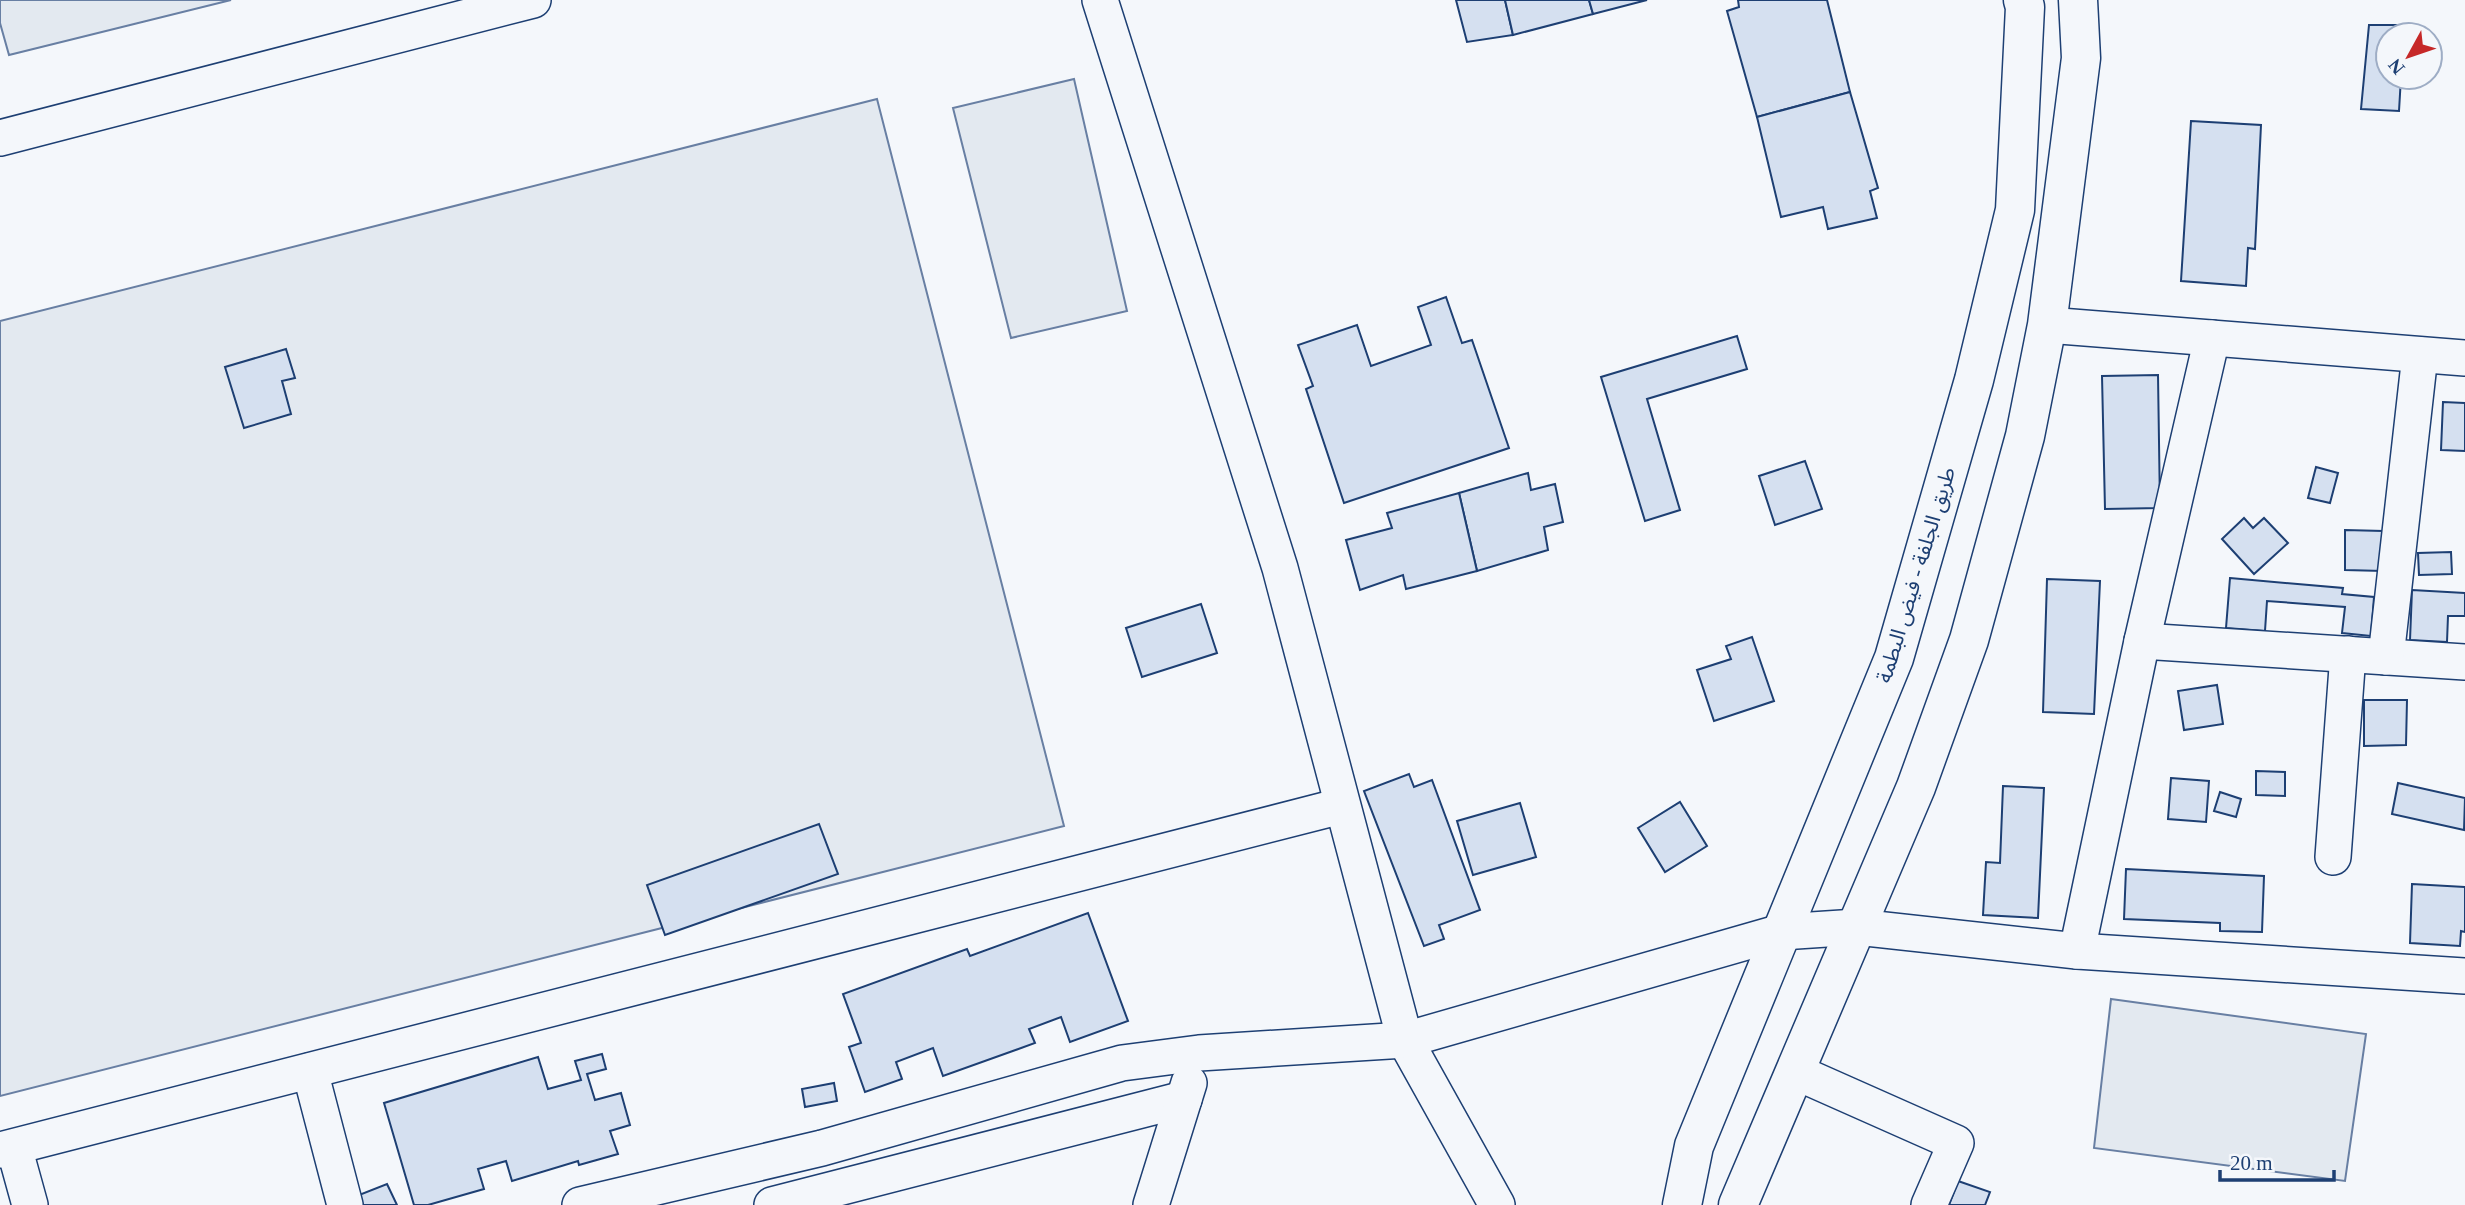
<svg xmlns="http://www.w3.org/2000/svg" width="2465" height="1205" font-family="'Times New Roman','Noto Sans Arabic',serif">
	<style>
		.green { fill: #e3e9f0; stroke: #687fa3; stroke-width: 2 }
		.building { fill: #d5e0f0; stroke: #1d3f73; stroke-width: 2 }
		.lines { fill: none; stroke-linecap: round; stroke-linejoin: round }
		.minor-casing { stroke: #1d3f73; stroke-width: 38 }
		.secondary-casing { stroke: #1d3f73; stroke-width: 41 }
		.minor { stroke: #f4f7fb; stroke-width: 35 }
		.secondary { stroke: #f4f7fb; stroke-width: 38 }
		.labels { text-anchor: middle; stroke-width: 5; stroke-linejoin: round; paint-order: stroke }
		.street-label { font-size: 21px; fill: #1d3f73; stroke: #f4f7fb }
	</style>
	<rect width="100%" height="100%" fill="#f4f7fb"/>
	<!-- green -->
	<g class="green">
		<path d="M0,0H231L9,55L0,23Z"/>
		<path d="M1074,79L1127,311L1011,338L953,108Z"/>
		<path d="M877,99L1064,826L0,1096V321Z"/>
		<path d="M2111,999L2366,1034L2345,1181L2094,1148Z"/>
	</g>
	<!-- building -->
	<g class="building">
		<path d="M1456,0H1505L1513,35L1467,42Z"/>
		<path d="M1505,0H1589L1593,14L1513,35Z"/>
		<path d="M1589,0H1647L1593,14Z"/>
		<path d="M1738,0H1827L1850,92L1757,117L1727,11L1739,7Z"/>
		<path d="M2369,25H2403V35H2388V77H2401L2399,111L2361,109Z"/>
		<path d="M1850,92L1878,188L1870,191L1877,218L1828,229L1823,207L1781,217L1757,117Z"/>
		<path d="M2191,121L2261,125L2255,249L2248,248L2246,286L2181,281Z"/>
		<path d="M1446,297L1462,343L1472,340L1509,448L1344,503L1306,389L1313,386L1298,345L1357,325L1371,366L1431,345L1418,307Z"/>
		<path d="M1737,336L1747,369L1647,399L1680,510L1645,521L1601,377Z"/>
		<path d="M286,349L295,378L282,381L291,414L244,428L225,367Z"/>
		<path d="M2158,375L2160,508L2105,509L2102,376Z"/>
		<path d="M2443,402L2465,403V451L2441,450Z"/>
		<path d="M1805,461L1822,509L1775,525L1759,476Z"/>
		<path d="M2316,467L2338,473L2330,503L2308,498Z"/>
		<path d="M1528,473L1531,490L1555,484L1563,522L1544,527L1548,550L1477,571L1459,493Z"/>
		<path d="M1459,493L1477,571L1406,589L1403,575L1360,590L1346,540L1392,528L1387,513Z"/>
		<path d="M2244,518L2253,528L2264,518L2288,543L2254,574L2222,539Z"/>
		<path d="M2345,530L2383,531V571L2345,570Z"/>
		<path d="M2451,552L2452,574L2419,575L2418,553Z"/>
		<path d="M2230,578L2343,588L2342,594L2374,597L2371,636L2342,633L2345,607L2267,601L2265,631L2226,628Z"/>
		<path d="M2047,579L2100,581L2094,714L2043,712Z"/>
		<path d="M2412,590L2465,593V616H2448L2447,642L2410,640Z"/>
		<path d="M1201,604L1217,653L1142,677L1126,628Z"/>
		<path d="M1752,637L1774,701L1714,721L1697,670L1731,659L1726,646Z"/>
		<path d="M2217,685L2223,724L2184,730L2178,691Z"/>
		<path d="M2364,700H2407L2406,745L2364,746Z"/>
		<path d="M2256,771L2285,772V796L2256,795Z"/>
		<path d="M1409,774L1414,787L1432,780L1480,910L1439,925L1444,939L1424,946L1364,791Z"/>
		<path d="M2171,778L2209,781L2206,822L2168,819Z"/>
		<path d="M2398,783L2465,798L2464,830L2392,814Z"/>
		<path d="M2003,786L2044,788L2038,918L1983,915L1986,862L2000,863Z"/>
		<path d="M2220,792L2241,799L2236,817L2214,811Z"/>
		<path d="M1680,802L1707,846L1665,872L1638,828Z"/>
		<path d="M1520,803L1536,857L1473,875L1457,821Z"/>
		<path d="M819,824L838,874L665,935L647,885Z"/>
		<path d="M2126,869L2264,876L2262,932L2220,931V923L2124,919Z"/>
		<path d="M2412,884L2465,887V932L2461,931L2460,946L2410,943Z"/>
		<path d="M1088,913L1128,1021L1070,1042L1061,1017L1029,1029L1035,1043L943,1076L933,1048L896,1062L902,1079L865,1092L849,1047L861,1043L843,994L967,949L970,956Z"/>
		<path d="M602,1054L606,1069L587,1074L595,1100L621,1093L630,1125L610,1131L618,1154L579,1165L578,1161L512,1181L506,1161L478,1169L484,1189L428,1205H414L384,1103L538,1057L548,1089L581,1080L575,1061Z"/>
		<path d="M834,1083L837,1101L805,1107L802,1089Z"/>
		<path d="M1958,1181L1990,1192L1985,1205H1949Z"/>
		<path d="M387,1184L397,1205H363L359,1195Z"/>
	</g>
	<g class="lines">
		<!-- minor casing -->
		<g class="minor-casing">
			<g id="minor">
				<path d="M1100,0L1280,568L1405,1040L1497,1205"/>
				<path d="M0,138L533,0"/>
				<path d="M2047,325L2465,358"/>
				<path d="M2142,641L2465,662"/>
				<path d="M2386,657L2420,355"/>
				<path d="M2333,857L2348,654"/>
				<path d="M2077,951L2142,641L2212,338"/>
				<path d="M310,1071L345,1205"/>
				<path d="M1796,1072L1956,1143L1929,1205"/>
				<path d="M14,1147L30,1205"/>
				<path d="M0,1150L1341,806"/>
				<path d="M580,1205L822,1148L1122,1063L1199,1053L1405,1040L1781,932L1857,927L2077,951L2465,976"/>
				<path d="M772,1205L1184,1099"/>
				<path d="M1151,1205L1189,1083"/>
			</g>
		</g>
		<!-- secondary casing -->
		<g class="secondary-casing">
			<g id="secondary">
				<path d="M1682,1205L1694,1146L1894,658L1974,380L2015,210L2025,7L2023,0"/>
				<path d="M1738,1205L1916,787L1969,640L2025,436L2047,325L2081,58L2078,0"/>
			</g>
		</g>
		<!-- minor -->
		<use href="#minor" class="minor"/>
		<!-- secondary -->
		<use href="#secondary" class="secondary"/>
	</g>
	<g class="labels">
		<!-- street labels -->
		<g class="street-label">
			<text transform="translate(1916 575) rotate(-73)" y="7">طريق الجلفة - فيض البطمة</text>
		</g>
	</g>
	<!-- north arrow -->
	<g transform="translate(2409 56) rotate(230)"><circle r="33" fill="#f4f7fb" stroke="#9eadc5" stroke-width="2"/>
	<path d="M0-5L12 26L0 18L-12 26Z" fill="#c62828"/>
	<text y="-10" font-size="19" font-weight="bold" text-anchor="middle" fill="#1d3f73">N</text>
	</g>
	<!-- scale -->
	<path d="M2220 1170v10h114v-10" fill="none" stroke="#1d3f73" stroke-width="3.5"/>
	<text x="2230" y="1170" font-size="21" fill="#1d3f73" stroke="#f4f7fb" stroke-width="5" paint-order="stroke">20 m</text>
</svg>
